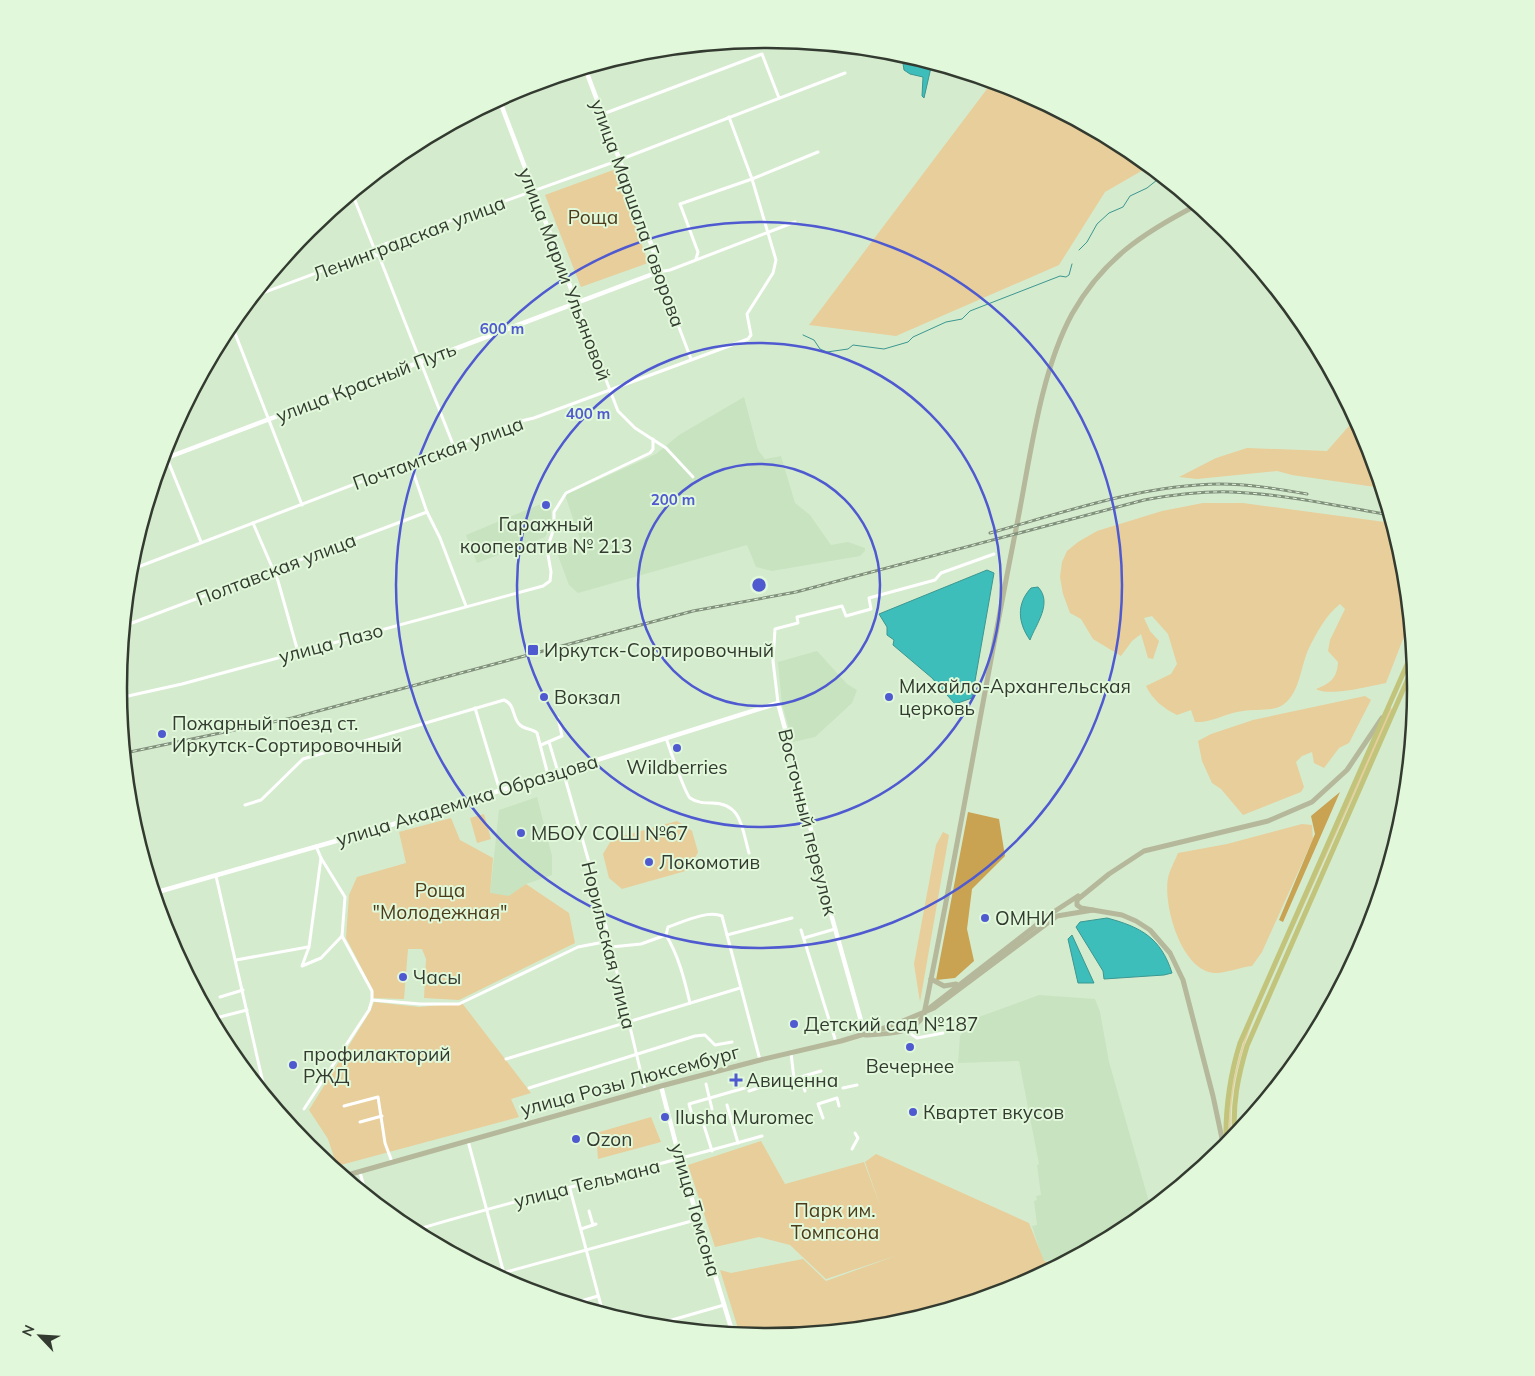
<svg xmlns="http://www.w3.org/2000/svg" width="1535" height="1376" font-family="Mulish,sans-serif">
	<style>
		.built { fill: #c8e3bf }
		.green { fill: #e8ce9a }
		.forest { fill: #c9a252 }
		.water { fill: #3ebeba; stroke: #3b9791 }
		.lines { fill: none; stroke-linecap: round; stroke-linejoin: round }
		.stream { stroke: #3b9791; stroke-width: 1 }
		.minor { stroke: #fff; stroke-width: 3 }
		.tertiary { stroke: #fff; stroke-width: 4.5 }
		.secondary { stroke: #b5b89b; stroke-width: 5 }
		.primary { stroke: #c2c47b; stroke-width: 5 }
		.rail-casing { stroke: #82917d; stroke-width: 3 }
		.rail { stroke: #e2f8db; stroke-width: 1; stroke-dasharray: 4; stroke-linecap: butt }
		.ring { fill: none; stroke: #4f5ad0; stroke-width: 2.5 }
		.poi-dot { fill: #4f5ad0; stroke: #e2f8db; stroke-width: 2 }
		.labels { text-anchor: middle; stroke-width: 4; stroke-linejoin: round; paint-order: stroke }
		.street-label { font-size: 19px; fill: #333b30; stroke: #e2f8db }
		.park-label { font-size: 19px; fill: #4d3c1a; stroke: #e2f8db }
		.poi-label { font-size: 19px; fill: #333b30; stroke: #e2f8db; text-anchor: start }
		.rim { fill: none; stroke: #333b30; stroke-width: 2.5 }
		.centre { fill: #4f5ad0; stroke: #e2f8db; stroke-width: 2.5 }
		.ring-label { font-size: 15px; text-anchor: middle; font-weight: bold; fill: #4f5ad0; stroke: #e2f8db; stroke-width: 4; stroke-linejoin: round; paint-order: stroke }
	</style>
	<rect width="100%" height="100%" fill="#d5ebce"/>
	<!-- built -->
	<g class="built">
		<path d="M744,397L758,450L765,459L781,456L795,503L810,515L831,545L848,542L865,548V551L860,556L772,571L756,567L747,545L578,593L569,585L557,553L581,542L565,495L656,454L679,435Z"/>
		<path d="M548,501L551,508L552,524L545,537L477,563L466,535Z"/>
		<path d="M817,651L847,684L857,690L852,703L815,737L793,742L782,704L778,662Z"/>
		<path d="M537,797L552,856V875L526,884L509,897L490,894L499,810Z"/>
		<path d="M1039,995L1095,999L1100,1012L1109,1062L1151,1209L1128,1228L1075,1256L1043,1261L1032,1226L1037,1225L1034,1201L1037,1200L1036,1196L1041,1195L1037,1165L1039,1164L1019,1061L958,1063L960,1036L976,1018Z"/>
	</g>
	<!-- green -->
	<g class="green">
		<path d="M993,81L1016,88L1128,148L1150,166L1105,192L1059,265L896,336L809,325Z"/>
		<path d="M616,169L648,263L581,287L545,195Z"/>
		<path d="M1356,418L1367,440L1382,488L1292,475L1277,471L1197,479L1179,477L1216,458L1247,448L1327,451Z"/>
		<path d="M1203,503H1243L1385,522L1393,525L1404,562L1410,621L1386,683C1370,686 1329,697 1316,689C1331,683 1337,678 1338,662L1328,651L1330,640L1345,609L1340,604C1326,615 1317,632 1309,648C1301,664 1300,693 1284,704C1274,712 1255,709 1243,711C1225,713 1213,723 1195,722L1191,710L1177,715C1164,709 1152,699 1146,686L1171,674L1177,664L1168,634L1152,616L1144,618L1150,631L1159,641L1153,659L1148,658L1141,634L1132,641L1121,656L1093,639L1081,619L1070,613L1063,594L1060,577L1062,562L1067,551L1078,542L1097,531L1162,511Z"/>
		<path d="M1365,696L1371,700L1349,743L1339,748L1324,768L1314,763L1312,752L1302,756L1296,762L1304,787L1301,792L1243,815L1221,789L1212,783L1202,761L1198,741L1211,734L1253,720Z"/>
		<path d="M1390,708L1393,709C1365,771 1336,834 1308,896C1278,964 1221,1066 1232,1140L1230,1143C1226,1106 1234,1073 1245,1037Z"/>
		<path d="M484,814L491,839L477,843L470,818Z"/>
		<path d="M451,818L460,840L493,858L490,893L509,896L526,884L569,913L575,943L459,1000L424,998L426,959L422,949H408L404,999L373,998V990L346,938L349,895L357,877L406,863L399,832Z"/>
		<path d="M677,821L692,831L698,852L689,870L622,889L609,878L603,854L612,839Z"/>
		<path d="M1302,824L1312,825L1313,839L1262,952L1252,966C1240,967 1224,974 1214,973C1181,970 1163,905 1168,878C1170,869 1175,861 1178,853L1227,844Z"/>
		<path d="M943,832L949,835L920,1002L914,964L936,845Z"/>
		<path d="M374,1002L419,1007L462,1003L531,1093L511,1099L519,1117L337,1166L328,1139L309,1110L371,1010Z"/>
		<path d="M651,1117L661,1142L598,1159L596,1133Z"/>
		<path d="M761,1141L785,1184L864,1162L881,1208L865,1162L876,1154L1029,1223L1044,1261L1057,1266L1016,1288L894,1325L767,1337L740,1335L720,1270L731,1273L803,1259L826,1281L898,1255L826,1279L790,1245L759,1237L715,1247L688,1165Z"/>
	</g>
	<!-- forest -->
	<g class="forest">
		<path d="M1340,792L1283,922L1279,920L1315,834L1311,816Z"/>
		<path d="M968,812L999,819L1005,856L972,889L967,929L974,961L955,978L936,980Z"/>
	</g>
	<!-- water -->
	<g class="water">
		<path d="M904,54L932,63L924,98L922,96L923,77L910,74L904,70L902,57Z"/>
		<path d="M987,570L994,573L972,698L955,704L932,678L893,645L894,640L887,635V627L879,614Z"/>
		<path d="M1038,587C1053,603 1036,624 1030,640C1018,623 1016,604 1031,588Z"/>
		<path d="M1107,918C1141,927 1161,938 1172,973L1164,975L1104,979L1103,971L1076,927L1080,922Z"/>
		<path d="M1072,935L1094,983H1078L1068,939Z"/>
	</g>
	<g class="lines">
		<!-- stream -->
		<g class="stream">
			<path d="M1079,250L1087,242L1097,224L1109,213L1123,207L1130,196L1147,188L1162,176"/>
			<path d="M803,335L814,340L820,349L827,352L848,349L853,345L884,349L908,342L913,337L946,322L962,319L970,311L1060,276L1066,277L1069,275L1072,264"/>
		</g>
		<!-- minor -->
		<g class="minor">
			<path d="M603,114L762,54L779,98"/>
			<path d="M464,118L635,53"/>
			<path d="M352,193L374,248L373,254L379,256L454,447"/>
			<path d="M696,259L698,252L680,204L752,179L818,152"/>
			<path d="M252,297L367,254L374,248L614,162L845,73"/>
			<path d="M576,302L618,411L635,428L666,448L693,477"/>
			<path d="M231,323L302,505"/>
			<path d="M691,359L658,272L670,270L795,222"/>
			<path d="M164,451L201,542"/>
			<path d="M410,463L427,512L440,538L466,606"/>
			<path d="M253,523L278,581L298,652"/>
			<path d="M130,570L517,422L534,418L748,339L751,335L747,314L773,273L776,260L752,179L729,117"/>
			<path d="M124,626L427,512"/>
			<path d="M119,698L182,684L543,586L550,581L551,572L547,549L554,528V512L566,493L650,453L653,449V439"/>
			<path d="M778,703L773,661L775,629L798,623L797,617L842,606L846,616L871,609L869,598L935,580L941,573L994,554"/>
			<path d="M475,708L500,791"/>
			<path d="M666,738C669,747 685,793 690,798C697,803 705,803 712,803C742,803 742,829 749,853"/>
			<path d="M549,742L558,772"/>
			<path d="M541,745L562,736L558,718"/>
			<path d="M563,771L600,901L645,1090"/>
			<path d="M245,805L261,800L303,759L504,700C515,704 512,716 519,724C524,730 532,728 537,733L548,775"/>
			<path d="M316,846L321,858L345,897L342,936"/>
			<path d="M216,876L266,1096"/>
			<path d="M801,930L836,1042"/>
			<path d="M666,935L668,927C683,922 707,910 722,916L760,1060"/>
			<path d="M727,935L792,918"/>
			<path d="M804,938L835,929"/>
			<path d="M611,947L641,944L666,935C679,957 684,978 690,1003"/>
			<path d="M236,960L308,947"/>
			<path d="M220,997L243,990"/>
			<path d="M372,1000L420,1004H459L578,947L609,941"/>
			<path d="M212,1019L247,1010"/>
			<path d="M905,1030L917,1038L943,1033"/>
			<path d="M791,1053L794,1079L821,1071"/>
			<path d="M506,1059L740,988"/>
			<path d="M801,1077L805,1091"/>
			<path d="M706,1084L712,1109"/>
			<path d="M529,1088L695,1036L705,1035L715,1045L732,1042"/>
			<path d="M843,1088L857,1085"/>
			<path d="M749,1091L776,1082"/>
			<path d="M727,1105L738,1143"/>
			<path d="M344,1106L378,1097L385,1143L392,1162"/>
			<path d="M304,1109L369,1010L372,1000V991L342,936L321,958L302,966L309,947L321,858"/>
			<path d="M700,1113L712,1151"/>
			<path d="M692,1115L689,1104L748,1087"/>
			<path d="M823,1118L818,1104L837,1098L839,1106"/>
			<path d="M360,1122L382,1116"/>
			<path d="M468,1141L506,1281"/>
			<path d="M852,1149L858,1138L855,1133"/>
			<path d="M360,1172L366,1195"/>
			<path d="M570,1189L603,1313"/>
			<path d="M589,1211L593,1225"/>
			<path d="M581,1229L596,1224"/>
			<path d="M412,1231C528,1196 646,1169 762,1136"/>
			<path d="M495,1275L699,1219"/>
			<path d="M571,1304L598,1296"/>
			<path d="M651,1326L724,1305"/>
		</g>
		<!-- tertiary -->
		<g class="tertiary">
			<path d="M499,99L576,302"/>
			<path d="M161,460L658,272L653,249L585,68"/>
			<path d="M154,893L378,829L778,703L801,787L829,907L865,1035"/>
			<path d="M661,1086L680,1160L733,1334"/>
		</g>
		<!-- secondary -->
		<g class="secondary">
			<path d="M931,979L944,986L956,984"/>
			<path d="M927,1010L1052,913L1078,896"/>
			<path d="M865,1035C884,1034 915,1035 924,1014C957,853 984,690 1016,529C1030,461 1039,375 1072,314C1103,259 1143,233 1197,205"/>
			<path d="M1224,1148L1213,1096L1183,980L1170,953L1150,930L1136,921L1122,915L1081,908L1077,905V900L1109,874L1144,851L1268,821L1312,802L1347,770L1382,718"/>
			<path d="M344,1176L661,1086L760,1060L841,1041L891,1026L934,1008L1057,916L1093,910"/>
		</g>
		<!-- primary -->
		<g class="primary">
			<path d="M1235,1137C1232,1105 1238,1076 1247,1046L1414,665"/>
			<path d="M1226,1147C1225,1111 1229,1078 1240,1043L1413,651"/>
		</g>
		<!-- rail casing -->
		<g class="rail-casing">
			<g id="rail">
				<path d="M990,533C1065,512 1141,485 1220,484C1249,484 1278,489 1307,494"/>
				<path d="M125,753L292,718L693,611L796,592L1144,500C1172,495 1202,491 1231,492C1284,494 1338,506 1390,515"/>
			</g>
		</g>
		<!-- rail -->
		<use href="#rail" class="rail"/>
	</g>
	<!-- distance rings -->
	<g class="ring">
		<circle cx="759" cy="585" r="121"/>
		<circle cx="759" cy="585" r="242"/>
		<circle cx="759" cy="585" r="363"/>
	</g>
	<!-- markers -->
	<g class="poi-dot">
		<circle cx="546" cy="505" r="5"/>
		<rect x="527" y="644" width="12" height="12" rx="2.5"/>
		<circle cx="544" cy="697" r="5"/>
		<circle cx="889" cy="697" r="5"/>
		<circle cx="162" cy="734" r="5"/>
		<circle cx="677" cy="748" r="5"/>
		<circle cx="521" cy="833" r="5"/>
		<circle cx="649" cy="862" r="5"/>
		<circle cx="985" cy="918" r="5"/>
		<circle cx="403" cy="977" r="5"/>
		<circle cx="794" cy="1024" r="5"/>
		<circle cx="910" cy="1047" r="5"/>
		<circle cx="293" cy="1065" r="5"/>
		<path d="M733.5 1072.5h5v5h5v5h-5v5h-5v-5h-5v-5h5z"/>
		<circle cx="913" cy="1112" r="5"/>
		<circle cx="665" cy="1117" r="5"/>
		<circle cx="576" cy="1139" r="5"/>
	</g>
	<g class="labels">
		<!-- street labels -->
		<g class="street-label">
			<text transform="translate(638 213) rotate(70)" y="7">улица Маршала Говорова</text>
			<text transform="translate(409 238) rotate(-21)" y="7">Ленинградская улица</text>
			<text transform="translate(565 274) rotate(69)" y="7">улица Марии Ульяновой</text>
			<text transform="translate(366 382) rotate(-21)" y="7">улица Красный Путь</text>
			<text transform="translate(438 453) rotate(-20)" y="7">Почтамтская улица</text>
			<text transform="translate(276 569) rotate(-21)" y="7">Полтавская улица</text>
			<text transform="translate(331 643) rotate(-15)" y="7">улица Лазо</text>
			<text transform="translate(467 800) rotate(-17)" y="7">улица Академика Образцова</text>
			<text transform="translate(808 822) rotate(76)" y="7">Восточный переулок</text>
			<text transform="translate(609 945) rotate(76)" y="7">Норильская улица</text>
			<text transform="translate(630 1080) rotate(-15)" y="7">улица Розы Люксембург</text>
			<text transform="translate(587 1183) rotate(-14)" y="7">улица Тельмана</text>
			<text transform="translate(696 1210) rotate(74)" y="7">улица Томсона</text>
		</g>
		<!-- park labels -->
		<g class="park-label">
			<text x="593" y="224">Роща</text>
			<text x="440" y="897">Роща<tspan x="440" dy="22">"Молодежная"</tspan></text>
			<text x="835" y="1217">Парк им.<tspan x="835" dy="22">Томпсона</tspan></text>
		</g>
		<!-- poi labels -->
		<g class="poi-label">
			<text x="546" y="531" text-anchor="middle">Гаражный<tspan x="546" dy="22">кооператив № 213</tspan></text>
			<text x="544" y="657">Иркутск-Сортировочный</text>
			<text x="899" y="693">Михайло-Архангельская<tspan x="899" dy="22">церковь</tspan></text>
			<text x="554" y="704">Вокзал</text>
			<text x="172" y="730">Пожарный поезд ст.<tspan x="172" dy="22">Иркутск-Сортировочный</tspan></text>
			<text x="677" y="774" text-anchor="middle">Wildberries</text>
			<text x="531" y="840">МБОУ СОШ №67</text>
			<text x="659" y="869">Локомотив</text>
			<text x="995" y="925">ОМНИ</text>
			<text x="413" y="984">Часы</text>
			<text x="804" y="1031">Детский сад №187</text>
			<text x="303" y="1061">профилакторий<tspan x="303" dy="22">РЖД</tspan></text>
			<text x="910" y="1073" text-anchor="middle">Вечернее</text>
			<text x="746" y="1087">Авиценна</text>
			<text x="923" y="1119">Квартет вкусов</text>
			<text x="675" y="1124">Ilusha Muromec</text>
			<text x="586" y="1146">Ozon</text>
		</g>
	</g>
	<!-- crop -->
	<path d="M0 0H1535V1376H0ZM127 688a640 640 0 1 1 1280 0a640 640 0 1 1-1280 0Z" fill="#e2f8db" fill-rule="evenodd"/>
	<path class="rim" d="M127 688a640 640 0 1 1 1280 0a640 640 0 1 1-1280 0Z"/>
	<circle cx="759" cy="585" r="8" class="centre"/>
	<g class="ring-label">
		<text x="502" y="334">600 m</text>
		<text x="588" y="419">400 m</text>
		<text x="673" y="505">200 m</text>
	</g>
	<!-- north arrow -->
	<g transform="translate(40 1336) rotate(295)" stroke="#e2f8db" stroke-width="4" paint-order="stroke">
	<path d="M0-4L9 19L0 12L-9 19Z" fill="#333b30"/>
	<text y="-8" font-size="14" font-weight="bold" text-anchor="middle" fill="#333b30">N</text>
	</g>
</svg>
